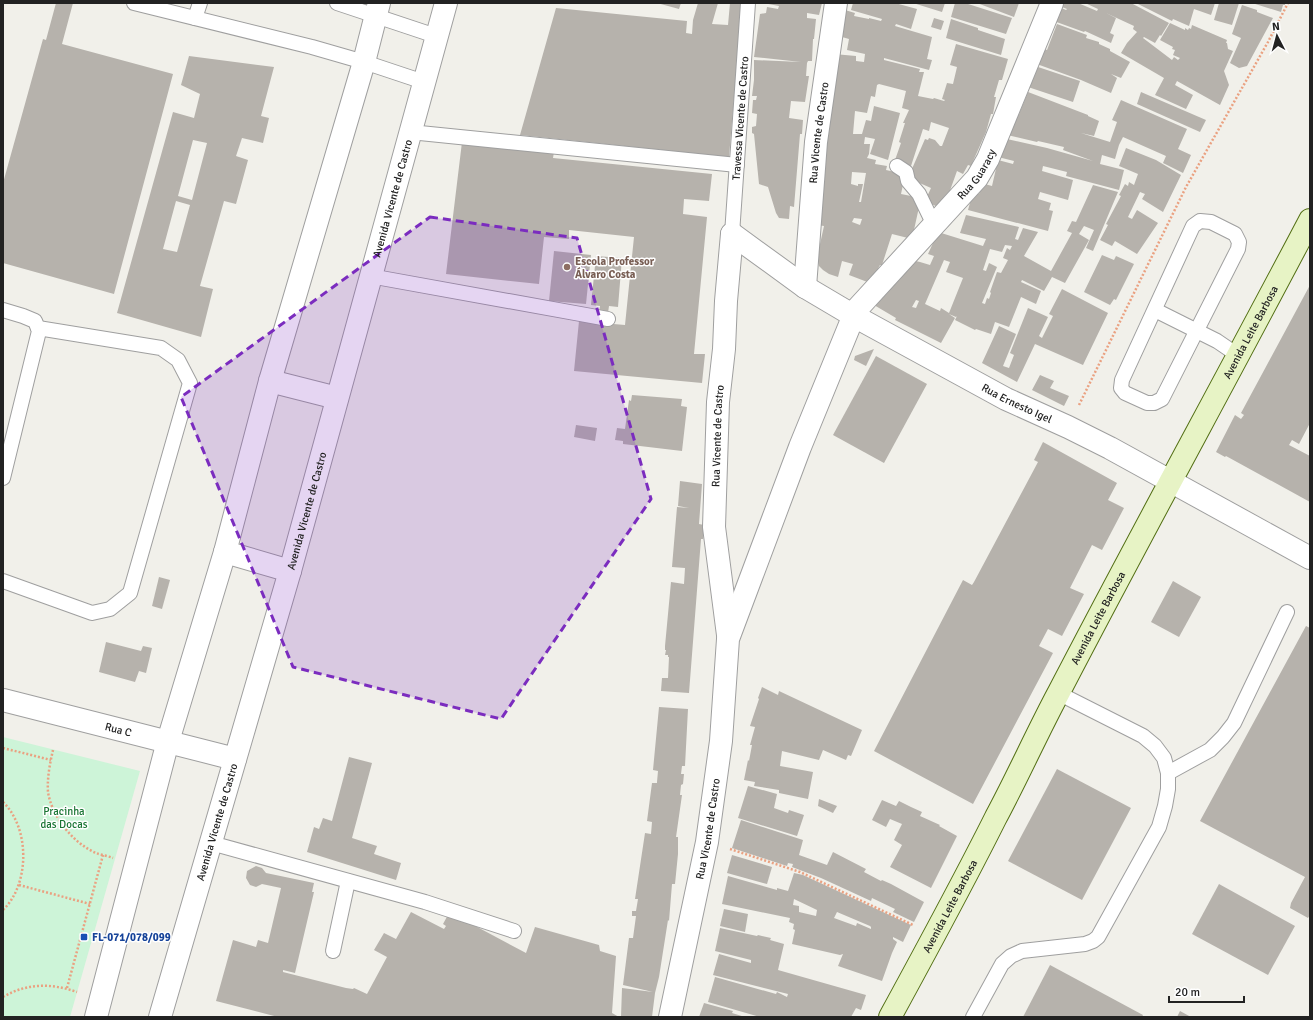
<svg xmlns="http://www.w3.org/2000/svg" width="1313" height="1020" font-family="Signika,sans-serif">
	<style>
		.park { fill: #cdf4d8 }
		.building { fill: #b6b2ac; fill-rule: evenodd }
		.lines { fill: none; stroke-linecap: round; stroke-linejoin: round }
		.lane-casing { stroke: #9f9f9f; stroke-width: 16 }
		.street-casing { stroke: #9f9f9f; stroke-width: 24 }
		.secondary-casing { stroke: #526e13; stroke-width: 24 }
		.path { stroke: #eaa181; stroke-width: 2.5; stroke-dasharray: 2 2; stroke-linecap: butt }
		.lane { stroke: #fff; stroke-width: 14 }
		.street { stroke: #fff; stroke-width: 22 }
		.secondary { stroke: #e7f3c5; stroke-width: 22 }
		.marked { fill: #7b2cbf; fill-opacity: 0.2; stroke: #7b2cbf; stroke-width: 3; stroke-dasharray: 8 5; stroke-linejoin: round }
		.education-dot { fill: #8d6e63; stroke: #fff; stroke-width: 1.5 }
		.transit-dot { fill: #1a4fb4; stroke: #fff; stroke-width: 1.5 }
		.labels { text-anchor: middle; stroke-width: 3; stroke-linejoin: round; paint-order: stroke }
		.street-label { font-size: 11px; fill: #222; stroke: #fff }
		.education-label { font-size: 11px; font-weight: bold; fill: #785e54; stroke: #fff; text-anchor: start }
		.park-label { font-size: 11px; fill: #1a7534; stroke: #fff }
		.transit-label { font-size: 11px; font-weight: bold; fill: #164399; stroke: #fff; text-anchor: start }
	</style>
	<rect width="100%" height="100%" fill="#f1f0ea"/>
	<!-- park -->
	<path class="park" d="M3,737L140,771L70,1017H3Z"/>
	<!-- building -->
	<g class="building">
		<path d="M56,3H73L62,44L173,74L114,294L3,263V183L43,39L46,40Z"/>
		<path d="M657,3H681L679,9Z"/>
		<path d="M698,3H718L712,24L728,25L730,3H742L729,157L520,135L556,8L687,21L686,33L692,34L693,20Z"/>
		<path d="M763,3H822L819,15L807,13V18L816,19L814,39H813L812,61H808L807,63L806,76H809L805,102L791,101L789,118L803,120L802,134H800L794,207L790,206L789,219L779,218L776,213L768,187L759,184L754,134L752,133V127L756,126L757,114L752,113L753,100H756L757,96H752L754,80V60L801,62L754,57L760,14L766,13L767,7L778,9L779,6Z"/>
		<path d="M853,3H895L917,9L911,29L896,24L895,26L932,37L927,59L932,60L929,70L884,58V60L920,69L919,72H924L918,96L933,99L934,98L944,101L945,100L942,99L947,83L953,84L957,67L950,65L956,44L1008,59L1002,80H999L994,97H996L993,114H991L986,132L974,159L971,166L968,165L963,174L957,171L948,196L946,195L940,208L925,201L931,188L908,178L925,139L928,140L929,138L935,140L940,146H942L949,128L931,122L929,131L923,129L911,166L895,160L901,143L899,142L905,123H903L909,110L902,108L906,91L879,84L877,85L875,97L871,96L867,113L855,111L853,134H862L866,120L871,121L874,106L900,113L888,160L870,154L875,139L865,137L864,144H870L869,154L867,158L876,160L875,164L887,166L886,170L895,172L904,180L901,194L921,198L912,239L892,234L882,265H880L870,283L849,275L853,264L842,261L838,277L829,274L823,270L819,266L818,261L816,243L820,244L824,226L817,225L834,54L856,56V61L864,62L865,54L847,50L849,39L835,35L845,10L855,13L854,16L869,19V18L881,21L882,19L851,10ZM852,172L866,173L861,202H859L863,184H858V186L851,184ZM854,218L862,219L860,225L852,222Z"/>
		<path d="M913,3H945L942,12Z"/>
		<path d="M955,3H965L1012,18L1006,34L951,17Z"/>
		<path d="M977,3H1019L1014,17Z"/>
		<path d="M1058,3H1078L1097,11L1098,9L1085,3H1131L1169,23L1161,36L1160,35L1155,43L1144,37L1143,38L1172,60L1174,57L1178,60L1180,58L1173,55L1175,50L1172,49L1173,47L1160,40L1170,23L1185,30V28L1188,30L1189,28L1191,29L1192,25L1227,40L1226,43H1227L1228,49L1233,51L1224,71L1229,85L1220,105L1177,81L1175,85L1193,95L1186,109L1155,95L1164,78L1121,53L1127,43L1137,32L1133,29L1134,26L1106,13L1116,18L1110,33L1114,35L1111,43L1085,31L1084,32L1051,20L1057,6L1066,10L1067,9L1057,5Z"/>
		<path d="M1136,3H1192L1195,4L1196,3H1215L1211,15L1194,9L1189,26L1173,19L1172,21Z"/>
		<path d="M1219,3H1239L1232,25L1214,20Z"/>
		<path d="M1252,3H1285V5H1283L1281,12Z"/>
		<path d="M1242,5L1257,10V12L1273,18L1247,66L1239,68L1230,63L1241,38L1232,34Z"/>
		<path d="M934,18L944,21L941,30L931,27Z"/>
		<path d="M951,19L978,28V30L1005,39L1001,55L946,38Z"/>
		<path d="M1057,24L1087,35L1086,38L1099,42V44L1110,49V51L1130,62L1121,78L1111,74L1117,78L1111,93L1081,80L1034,63L1039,47L1047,50Z"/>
		<path d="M189,56L274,67L261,116L269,118L263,143L242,138L236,156L248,160L236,204L224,201L200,286L213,289L201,337L117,313L173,112L194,118L200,94L181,85ZM193,140L207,143L192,200L178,196ZM176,201L190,205L177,252L163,249Z"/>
		<path d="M1035,66L1080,81L1073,102L1028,87Z"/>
		<path d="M1028,92L1088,115V116L1099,121L1094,136L1081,133L1110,142L1117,122L1112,120L1121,100L1187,129L1178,149L1191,155L1183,173L1163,163L1166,156L1123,137L1119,145L1115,159L1102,155L1100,164L1124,170L1119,190L1066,176L1067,172L1043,166L1042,171L1073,180L1068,200L1040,192L1038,199L1051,203L1049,210L1053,211L1048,231L968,210L973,192L979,194L981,183L992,186L998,160L1013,164L1014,161L994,156L998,137L1047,148L1093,161L1063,150L1064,147L1038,141L1037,142L1003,134L1010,112L1019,114Z"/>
		<path d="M1141,92L1206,120L1200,132L1137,104Z"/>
		<path d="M462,142L554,152L553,158L712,174L709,201L684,199L683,214L707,217L694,354H705L702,383L574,371L579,321L625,325L634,237L569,230V239L544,237L539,284L446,274Z"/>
		<path d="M1126,148L1156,160L1181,175L1163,212L1142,199L1145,194L1140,192L1128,217L1132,219L1137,210L1158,223L1137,254L1115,241L1112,246L1100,240L1108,225L1106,224L1121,196L1119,195L1125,184L1128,186L1129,182L1134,185L1138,174L1119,166Z"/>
		<path d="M1093,185L1118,192L1093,251L1086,248L1094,230L1084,226L1079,234L1089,240L1065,283L1052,277L1044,291L1022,280L1021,282L1041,291L1036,304L1021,297L1009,327L995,322L991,334L976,329L975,330L955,320L957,316L956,317L949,314L955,318L941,343L895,320L896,318L874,305L911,260L920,262L930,265L934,256L928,254L938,232L983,246L986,239L960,233L966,215L1019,227L1015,239L1018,240L1023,228L1038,232L1024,256L1051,271L1072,233L1067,231L1072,221L1076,222ZM1005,245L1012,246L1010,250L1007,248L1003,258L1008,260L1001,273L997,272L990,292L991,293L989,299L987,298L985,304L982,303L997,267L989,263L986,271L983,270L990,249L1002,252ZM944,260L950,262L946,272L963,278L949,313L941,308L940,311L925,304ZM916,300L919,301L916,308L912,307Z"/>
		<path d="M554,251L591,255L586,304L549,301Z"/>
		<path d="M1102,255L1114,260L1116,256L1134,264L1116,300L1114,299L1110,305L1084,292Z"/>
		<path d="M596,256L622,258L618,307L609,306L608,313L599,312L600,306L591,305Z"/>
		<path d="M1310,285V423L1299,444L1292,440L1289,445L1310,456V502L1226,456L1225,457L1216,452L1235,415L1241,419L1244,415L1241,413Z"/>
		<path d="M1062,289L1108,313L1083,365L1035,344L1017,382L982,363L999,326L1016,334L1003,366L1009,368L1014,355L1010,353L1028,308L1048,317L1039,336L1042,338L1053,316L1049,314Z"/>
		<path d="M874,349L866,366L854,360L855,356Z"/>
		<path d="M876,356L927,384L884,463L833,435Z"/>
		<path d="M1040,375L1054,381L1050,388L1069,396L1064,406L1032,390Z"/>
		<path d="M632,395L682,399L681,406L687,407L682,451L623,444V441L615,440L617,428L625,429L629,400L631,401Z"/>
		<path d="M576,425L597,428L595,441L574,437Z"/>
		<path d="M1043,442L1117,483L1108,500L1124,508L1102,550L1092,545L1070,588L1084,594L1062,636L1048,629L1039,646L1053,653L973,804L874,751L963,580L972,585L974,582L1038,462L1034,460Z"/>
		<path d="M680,481L702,484L699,524L704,525L703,539H701L689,693L661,691L662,678H668L669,657H668V655H665L666,650H665V646L671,582L684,584L685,568L672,567L677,507L689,508L678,506Z"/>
		<path d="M159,577L170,580L162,609L152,606Z"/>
		<path d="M1173,581L1201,597L1179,637L1151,622Z"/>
		<path d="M1306,626L1310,628V915L1308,918L1290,908L1291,903L1305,877L1200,821Z"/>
		<path d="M106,642L141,651L143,646L152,648L146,673L139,671L135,682L99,672Z"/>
		<path d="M762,687L778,695L779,691L862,730L851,756L848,755L846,760L823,750L819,760L782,751L780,766L813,772L808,799L779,793V790L754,786L755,782L744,780L748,760L749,761L752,745H750L755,727L750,726L759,699L758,698Z"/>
		<path d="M659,707L688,709L685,766H682L681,774H684L683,784L681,785L680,795H682L676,837H678V854L675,884H672L669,921L668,920L659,977L655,993L652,1017H621L622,988L653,992L623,985L629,938H633L636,916H632V911H636L638,899H635L645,833L651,834L652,822L647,821L652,783H657V782L658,771L653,770Z"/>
		<path d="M349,757L372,763L352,838L377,846L374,854L401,863L396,880L307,852L314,827L319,829L323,818L332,821Z"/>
		<path d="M1057,769L1131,808L1082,900L1008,861Z"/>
		<path d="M748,786L777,794L774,808L788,813L789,810L804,815L797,836L738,818Z"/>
		<path d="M819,799L837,806L833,813L818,806Z"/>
		<path d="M882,800L896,806L899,801L911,807L922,812L920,816L940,825L939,826L957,836L931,888L890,867L902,845L894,840L902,824L890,819L886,827L872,820Z"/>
		<path d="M741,820L803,840L799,855L827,865L833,852L866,869L864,872L881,881L882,880L891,884L924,902L914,922L893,912L895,909L872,898L871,901L821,878L792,867L793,864L788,863L787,866L732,848Z"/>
		<path d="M732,855L772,867L767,884L727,873Z"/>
		<path d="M256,866L262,868L266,873L314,883L312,892H314L295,973L283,970V972L346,988L353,989L354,988L367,994L387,957L374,950L384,933L396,939L411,912L444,929L446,926L443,924L449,913H451L526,953L535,927L599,945L600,951L616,956L612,1013L619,1017H278L216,1001L233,940L256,947L258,940L268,943L281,888L262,884L256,887L250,885L246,878L247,871Z"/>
		<path d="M794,873L803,875L911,925L903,942L893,937V939L897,942L892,953L882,981L838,966L843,954L840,955L792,944L795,930L793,929L794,924L789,922L790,918L722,904L728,876L777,890V888L788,891ZM794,899L817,910L816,916L799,912V906L793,905ZM837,912L870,926L871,927V929L857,923L856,926L834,918Z"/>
		<path d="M1219,884L1295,926L1268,975L1192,934Z"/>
		<path d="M724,909L748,914L745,932L720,926Z"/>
		<path d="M720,928L757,936L758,935L771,938L770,940L784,944L778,970L866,995L861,1010L856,1008L851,1017H760L708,1002L715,977L776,994L777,992L787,997L788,994L713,975L719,954L751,963V960L715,951Z"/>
		<path d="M1050,965L1143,1015L1142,1017H1023Z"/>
		<path d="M704,1003L733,1011L732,1013L745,1017H699Z"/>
		<path d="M1180,1011L1191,1017H1177Z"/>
	</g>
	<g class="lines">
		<!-- lane casing -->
		<g class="lane-casing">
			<g id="lane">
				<path d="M134,3L312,47L364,62L424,82"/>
				<path d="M337,3L436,36"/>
				<path d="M195,18L200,3"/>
				<path d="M410,132L737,165"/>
				<path d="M897,166L906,172L908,181L919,194L934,225"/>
				<path d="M1200,221L1211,222L1235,234L1239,242L1238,249L1162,399L1154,403H1147L1125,393L1121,388L1122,380L1193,226Z"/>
				<path id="s1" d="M732,234L748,3"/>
				<path d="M370,276L608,319"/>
				<path d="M3,310L23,316L35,321L39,331L3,478"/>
				<path d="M1155,310L1217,341L1239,356"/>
				<path d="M3,581L92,613L110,609L130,593L190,383L178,360L161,348L38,328"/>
				<path d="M1168,773L1210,750L1223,737L1234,723L1287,612"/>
				<path d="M211,843L425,902L514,931"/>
				<path d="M333,951L348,881"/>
				<path d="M973,1017L1002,964L1011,956L1022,951L1085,944L1093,941L1098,937L1159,827L1165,806L1168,789V773L1164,758L1155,746L1143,736L1058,693"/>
			</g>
		</g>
		<!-- street casing -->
		<g class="street-casing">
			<g id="street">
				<path id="s2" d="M732,234L805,287L854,316L1006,399L1068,427L1110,448L1310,558"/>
				<path id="s3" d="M805,287L816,142L836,3"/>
				<path d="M270,381L337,398"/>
				<path d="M225,552L290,571"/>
				<path id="s4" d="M728,635L714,527L718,402L724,349L726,301L732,234"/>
				<path id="s5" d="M3,700L235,759"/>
				<path d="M96,1017L168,741L225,552L270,381L364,62L379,3"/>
				<path id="s6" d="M160,1017L290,571L446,3"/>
				<path id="s7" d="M670,1017L707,842L721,741L728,639L800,447L856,310L977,178L988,159L1052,3"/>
			</g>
		</g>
		<!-- secondary casing -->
		<g class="secondary-casing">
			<g id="secondary">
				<path id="s8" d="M890,1017C926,951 962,885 996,817C1018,776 1037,733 1059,692C1141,534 1227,378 1310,220"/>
			</g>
		</g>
		<!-- path -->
		<g class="path">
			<path d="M1079,405L1186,187L1268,42L1288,3"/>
			<path d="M3,748L51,760"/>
			<path d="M53,750C50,763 47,778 48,792C52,817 73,843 96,853C101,855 108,856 113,858"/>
			<path d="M3,802C30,828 30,884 3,910"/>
			<path d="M730,849L800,872L913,925"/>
			<path d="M19,885L90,904"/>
			<path d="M67,988L103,855"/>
			<path d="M3,997C27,983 51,983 77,992"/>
		</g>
		<!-- lane -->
		<use href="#lane" class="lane"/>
		<!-- street -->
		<use href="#street" class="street"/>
		<!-- secondary -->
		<use href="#secondary" class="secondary"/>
	</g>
	<!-- marked area -->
	<path class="marked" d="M430,217L577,238L651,499L501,719L293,667L181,397Z"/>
	<!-- markers -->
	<circle class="education-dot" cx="567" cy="267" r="4"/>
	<rect class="transit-dot" x="80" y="933" width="8" height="8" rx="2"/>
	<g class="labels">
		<!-- street labels -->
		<g class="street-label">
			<text dy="4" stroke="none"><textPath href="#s1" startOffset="116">Travessa Vicente de Castro</textPath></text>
			<text dy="4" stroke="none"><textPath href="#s3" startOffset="155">Rua Vicente de Castro</textPath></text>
			<text dy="4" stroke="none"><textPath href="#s7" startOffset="918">Rua Guaracy</textPath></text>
			<text dy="4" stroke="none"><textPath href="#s6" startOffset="851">Avenida Vicente de Castro</textPath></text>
			<text dy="4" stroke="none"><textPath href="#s8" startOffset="774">Avenida Leite Barbosa</textPath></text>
			<text dy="4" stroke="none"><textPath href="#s2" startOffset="332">Rua Ernesto Igel</textPath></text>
			<text dy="4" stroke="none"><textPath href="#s4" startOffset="200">Rua Vicente de Castro</textPath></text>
			<text dy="4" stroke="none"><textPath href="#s6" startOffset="527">Avenida Vicente de Castro</textPath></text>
			<text dy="4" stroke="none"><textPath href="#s8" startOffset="450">Avenida Leite Barbosa</textPath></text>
			<text dy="4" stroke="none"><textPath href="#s5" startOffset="119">Rua C</textPath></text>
			<text dy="4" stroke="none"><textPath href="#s6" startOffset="203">Avenida Vicente de Castro</textPath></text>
			<text dy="4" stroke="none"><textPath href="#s7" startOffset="192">Rua Vicente de Castro</textPath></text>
			<text dy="4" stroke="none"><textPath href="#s8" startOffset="126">Avenida Leite Barbosa</textPath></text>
		</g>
		<!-- education labels -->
		<g class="education-label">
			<text x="575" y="265">Escola Professor<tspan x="575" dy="13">Álvaro Costa</tspan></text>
		</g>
		<!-- park labels -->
		<g class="park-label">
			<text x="64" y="815">Pracinha<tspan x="64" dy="13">das Docas</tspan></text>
		</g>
		<!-- transit labels -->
		<g class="transit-label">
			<text x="92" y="941">FL-071/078/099</text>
		</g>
	</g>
	<!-- border -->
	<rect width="1313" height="1020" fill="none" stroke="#222222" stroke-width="8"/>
	<!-- north arrow -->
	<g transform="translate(1277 36) rotate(354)" stroke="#ffffff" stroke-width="3" paint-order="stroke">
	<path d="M0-3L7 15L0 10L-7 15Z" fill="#222222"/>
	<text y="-6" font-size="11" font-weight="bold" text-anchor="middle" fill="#222222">N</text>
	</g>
	<!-- scale -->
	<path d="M1169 996v6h75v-6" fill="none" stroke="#222222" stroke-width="2"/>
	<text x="1175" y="996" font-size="12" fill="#222222" stroke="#ffffff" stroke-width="3" paint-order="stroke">20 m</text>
</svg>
